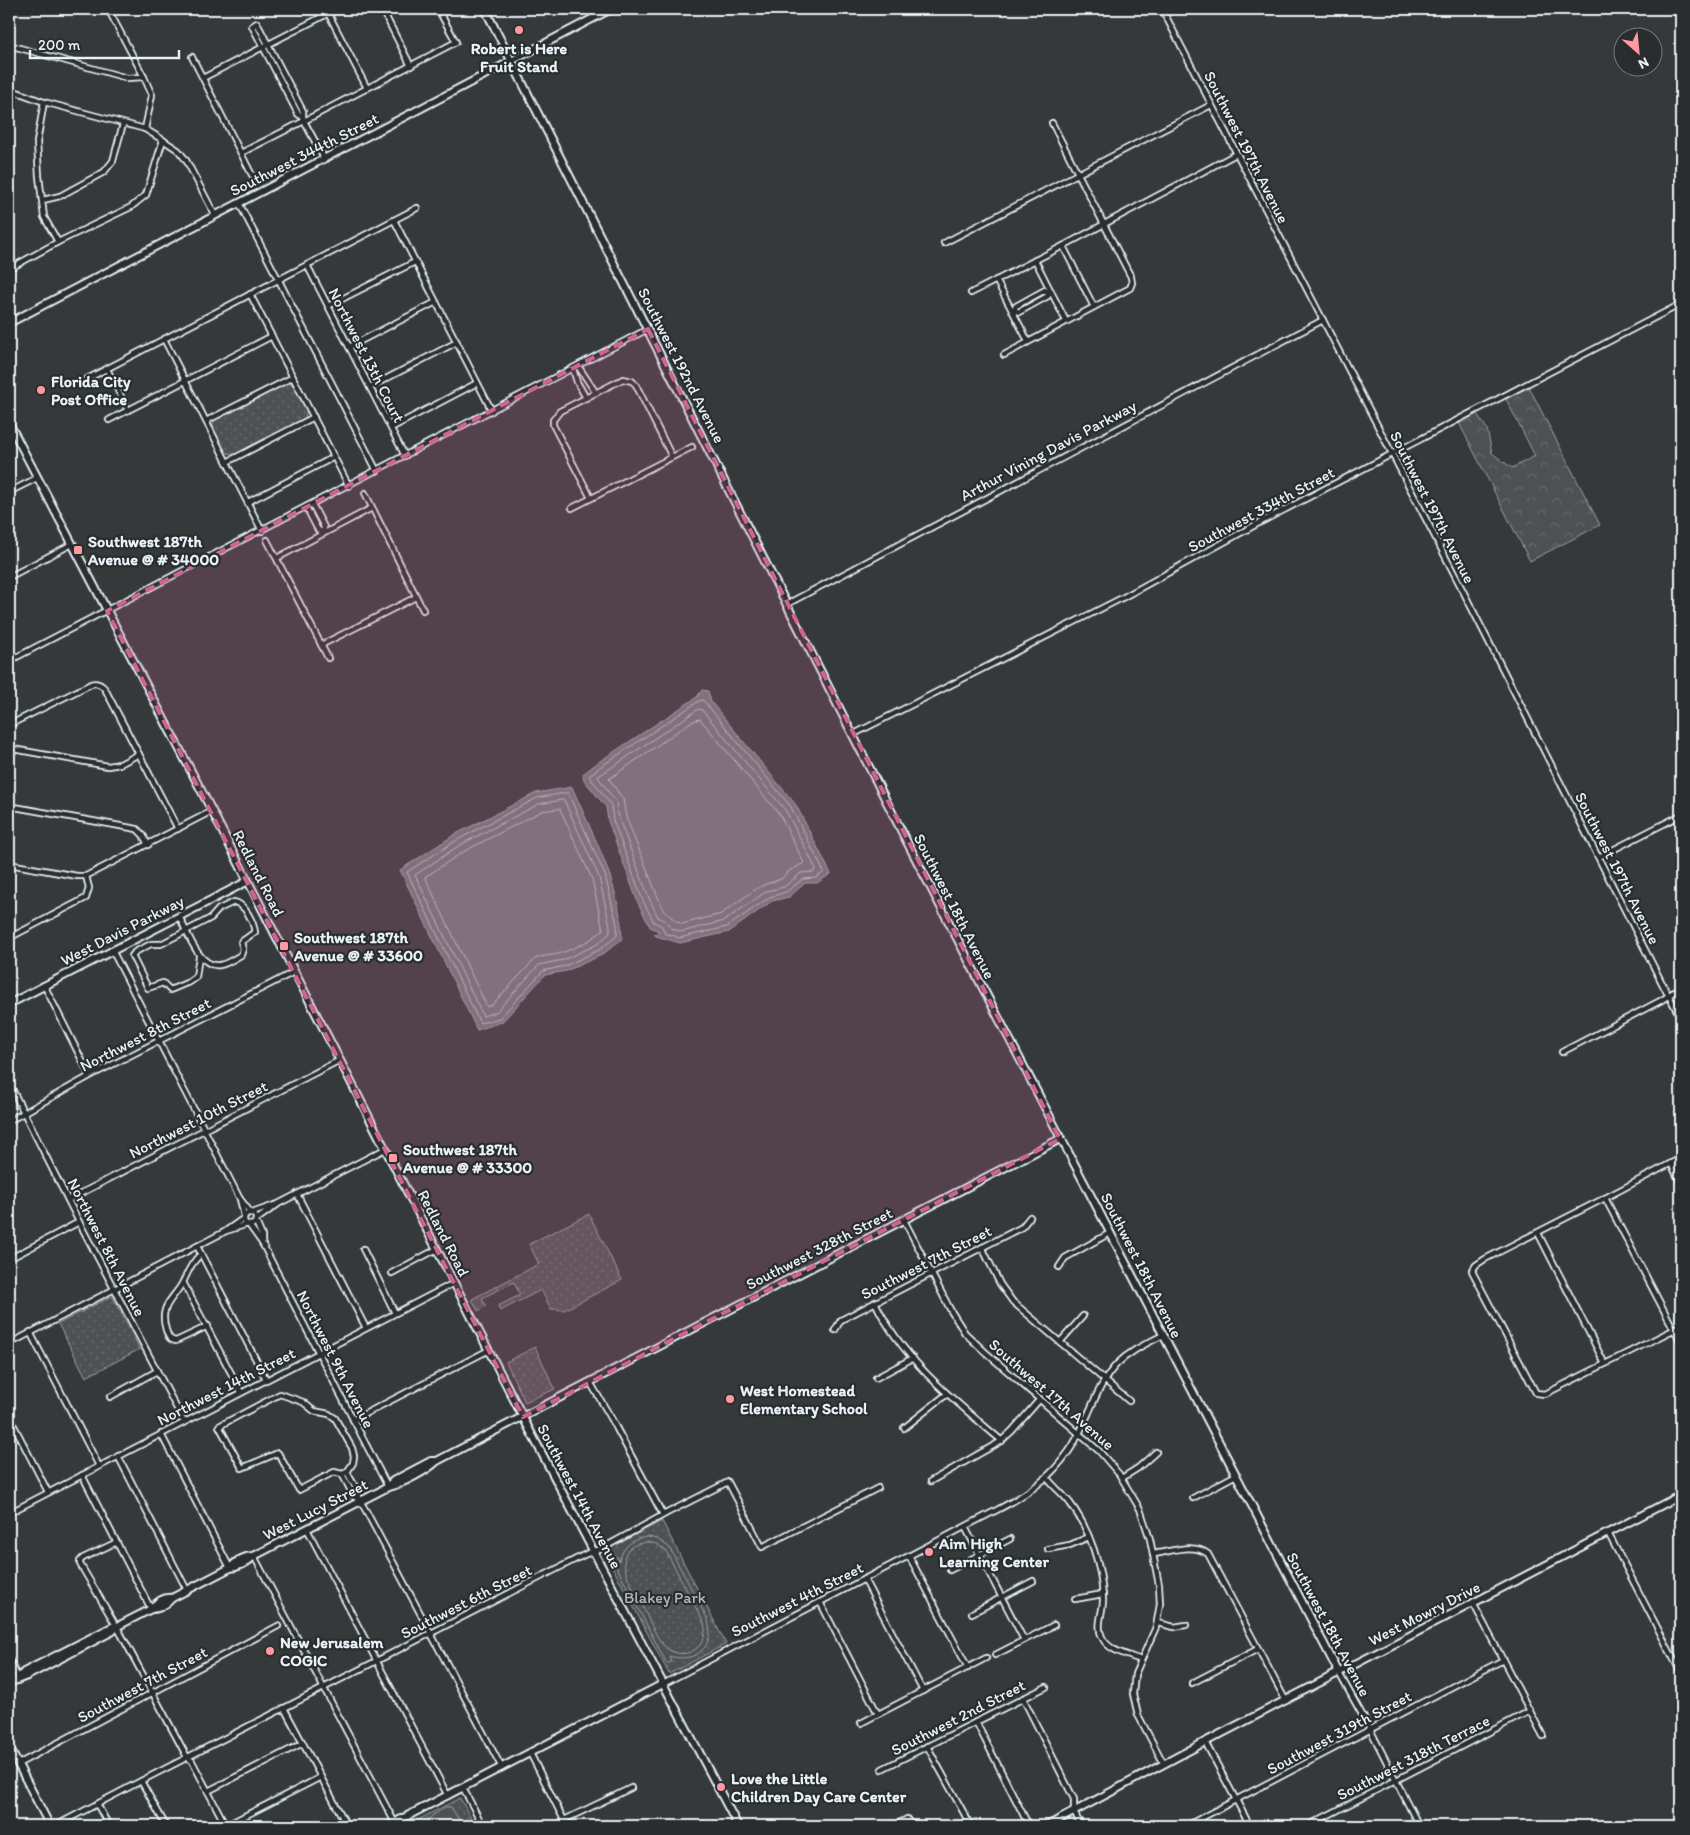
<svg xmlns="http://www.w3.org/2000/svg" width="1690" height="1835" font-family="Itim,sans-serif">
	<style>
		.green { fill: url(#green-dots); stroke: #9aa1a5 }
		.forest { fill: url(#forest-crowns); stroke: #9aa1a5 }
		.pitch { fill: #4d5152; stroke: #9aa1a5; fill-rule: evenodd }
		.water { fill: #707579; stroke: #a0a7ac }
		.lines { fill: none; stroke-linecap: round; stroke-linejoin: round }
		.shore { stroke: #b8bfc5; stroke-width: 1 }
		.street-casing { stroke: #e8f1f8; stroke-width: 8 }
		.secondary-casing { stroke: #e8f1f8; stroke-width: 10 }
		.street { stroke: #2a2d2e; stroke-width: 4.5 }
		.secondary { stroke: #2a2d2e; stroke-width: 6 }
		.marked { fill: #cf6492; fill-opacity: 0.2; stroke: #cf6492; stroke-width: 4; stroke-dasharray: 10 6; stroke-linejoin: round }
		.poi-dot { fill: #ff9aa2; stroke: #2a2d2e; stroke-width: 2 }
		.labels { text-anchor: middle; stroke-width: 4.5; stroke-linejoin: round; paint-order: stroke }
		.poi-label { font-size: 16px; font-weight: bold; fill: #e8f1f8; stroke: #2a2d2e; text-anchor: start }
		.street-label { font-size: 16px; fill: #e8f1f8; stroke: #2a2d2e }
		.park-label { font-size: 16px; fill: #b2b9be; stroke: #2a2d2e }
	</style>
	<defs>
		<pattern id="green-dots" width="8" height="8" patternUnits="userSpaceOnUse" patternTransform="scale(1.25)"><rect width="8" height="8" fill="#4d5152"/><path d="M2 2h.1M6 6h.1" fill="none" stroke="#676a6c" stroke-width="1.8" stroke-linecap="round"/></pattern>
		<pattern id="forest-crowns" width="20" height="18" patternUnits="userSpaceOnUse" patternTransform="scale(1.25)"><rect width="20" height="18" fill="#4d5152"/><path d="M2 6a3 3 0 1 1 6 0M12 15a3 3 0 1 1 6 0" fill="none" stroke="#676a6c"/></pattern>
	</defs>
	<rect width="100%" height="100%" fill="#35393a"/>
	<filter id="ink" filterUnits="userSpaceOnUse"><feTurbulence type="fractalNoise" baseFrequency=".02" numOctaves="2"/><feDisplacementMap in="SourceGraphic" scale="10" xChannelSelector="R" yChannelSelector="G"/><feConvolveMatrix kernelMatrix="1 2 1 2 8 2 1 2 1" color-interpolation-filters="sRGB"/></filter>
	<g filter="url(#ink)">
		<!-- green -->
		<g class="green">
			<path d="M287,383L294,385L296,388L307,409L305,418L235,455L225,452L213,430V422L219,417Z"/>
			<path d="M589,1214L622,1280L564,1310L551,1309L541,1290L500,1311L498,1306L520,1295L514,1282L482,1298L486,1306L478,1311L472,1299L539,1264L529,1244Z"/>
			<path d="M112,1296L140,1349L86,1377L58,1324Z"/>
			<path d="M535,1347L555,1389L525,1402L506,1362Z"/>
			<path d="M662,1521L726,1644L669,1674L604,1551Z"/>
			<path d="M460,1798L475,1826H406Z"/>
		</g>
		<!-- forest -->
		<path class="forest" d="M1529,387L1600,525L1530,561L1459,423L1477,414L1487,429L1492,453L1512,468L1535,456L1506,399Z"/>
		<!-- pitch -->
		<g class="pitch">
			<path d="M648,1537L657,1539L669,1547L707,1618C717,1646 696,1664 669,1656L671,1662L667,1664L612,1558L616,1556L619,1561C623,1546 633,1538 648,1537ZM647,1542L657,1544L666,1551L704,1623C711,1649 681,1664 663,1645C655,1634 649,1620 643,1607C632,1586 605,1547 647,1542Z"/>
			<path d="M445,1807H451L463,1826H422L432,1816Z"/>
		</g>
		<!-- water -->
		<g class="water">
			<path d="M702,690L708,691L711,702L796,805L831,874L817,883H805L789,897L772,901L729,932L680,943L656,936L654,934L659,931L650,927L638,903L608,821L606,807L584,780L583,774L597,763L697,697Z"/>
			<path d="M572,787C593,836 621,885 622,939L602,955L566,971L545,975L502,1022L477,1030L400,870L454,835L536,793Z"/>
		</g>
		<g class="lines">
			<!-- shore -->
			<g class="shore">
				<path d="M701,700L704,701L791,807L824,872L816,878L803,879L786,892L770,897L727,927L679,938L673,935L665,934L662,926L654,922L643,901L613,820L611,805L589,776L600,767Z"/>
				<path d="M699,709L702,710L786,811L816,869L814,872L801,873L784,887L767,891L724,921L681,932L671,928L666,921L658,917L649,898L619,819L616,802L598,777Z"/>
				<path d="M700,719L780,815L804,863L789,871L781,879L766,884L756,889L721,914L682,924L676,921L663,910L626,817L623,799L609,779L691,722Z"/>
				<path d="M568,793L605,875L617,925V936L599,950L565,966L543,971L500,1018L480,1023L407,872L457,840L537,798Z"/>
				<path d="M564,800L599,877L610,926V933L596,945L563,960L539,965L496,1012L483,1016L415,875L460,845L539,804Z"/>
				<path d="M560,809L592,879L603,930C592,940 576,948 561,953C553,956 543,955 535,959L492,1005L487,1007L425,877L463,852L542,811Z"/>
			</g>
			<!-- street casing -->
			<g class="street-casing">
				<g id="street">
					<path d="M108,9L144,77L152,95L145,129"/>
					<path d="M382,9L411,66"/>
					<path d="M1162,9L1461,587L1664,987L1681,1018"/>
					<path d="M328,13L367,88"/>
					<path d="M9,45L127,78L144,77"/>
					<path d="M192,57L252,175"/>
					<path d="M203,78L337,9"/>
					<path d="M9,89L44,102L145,129L163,140L178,150L186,160L215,215"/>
					<path d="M44,102L37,142L39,176L44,217L58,242"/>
					<path d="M1052,123L1131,277L1132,283L1130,288L1094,307"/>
					<path d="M241,153L304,121L303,117V111L257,23L252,26L298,114L303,117"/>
					<path d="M324,158L304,121L456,42L438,9"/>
					<path d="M43,200L60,196L104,172L113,161L123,124"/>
					<path d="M239,203L377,471"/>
					<path d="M394,220L492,411"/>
					<path d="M944,243L1211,105"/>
					<path d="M1063,246L1236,154"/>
					<path d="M1035,260L1066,321"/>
					<path d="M307,265L405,456"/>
					<path d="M9,269L58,242L131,207L146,195L163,140"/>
					<path d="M996,280L1028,341"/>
					<path d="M971,293L1063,246L1094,307L1004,355"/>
					<path d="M250,294L349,486"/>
					<path d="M328,306L415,262"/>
					<path d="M1015,310L1019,312L1048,296V293L1051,291"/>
					<path d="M1012,311L1016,306L1045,290L1048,293"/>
					<path d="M164,339L262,531"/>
					<path d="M349,347L436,302"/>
					<path d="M578,366L596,393"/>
					<path d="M107,369L128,410"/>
					<path d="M573,369L577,382L586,398"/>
					<path d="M87,379L417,208"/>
					<path d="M370,387L457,342"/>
					<path d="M109,420L272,336"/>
					<path d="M206,421L293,377"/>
					<path d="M391,428L477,383"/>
					<path d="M227,462L314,417"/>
					<path d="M9,492L37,478"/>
					<path d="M365,493L423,610"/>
					<path d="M591,498L553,425V420L560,411L623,379L632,381L636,385L672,457"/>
					<path d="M248,502L334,457"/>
					<path d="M306,507L318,530L323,533L324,527L312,504"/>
					<path d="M572,508L692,447"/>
					<path d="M267,540L328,658"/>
					<path d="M277,558L372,508"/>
					<path d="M9,577L72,544"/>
					<path d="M787,604L1323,320"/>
					<path d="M321,645L416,597"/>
					<path d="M9,661L648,329"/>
					<path d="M9,725L91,684C97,682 101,684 105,689L178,829"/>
					<path d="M852,735L1122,598L1257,524L1681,304"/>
					<path d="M9,746L13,749L108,766L120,764L139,754"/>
					<path d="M9,806L137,829L143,835L148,845"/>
					<path d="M1599,857L1681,815"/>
					<path d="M9,864L77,876H86L212,811"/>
					<path d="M179,916C187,931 199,969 220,965C227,964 235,958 241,955L243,949L241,942L255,932C253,921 245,904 234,902L219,909L211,918L161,944H151L135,952L132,956L148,988L163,983L170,990L189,982L196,977L199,956"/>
					<path d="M9,938L86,898L89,888L86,876"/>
					<path d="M112,950L240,1199L251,1213"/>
					<path d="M44,985L90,1076"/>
					<path d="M1562,1052L1662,1000L1681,987"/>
					<path d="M9,1083L79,1222L184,1422"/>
					<path d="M9,1121L90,1076L294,972"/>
					<path d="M1681,1158L1605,1198L1681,1343"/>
					<path d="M1671,1163L1681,1184"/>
					<path d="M297,1194L366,1328"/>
					<path d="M1605,1198L1485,1259L1476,1265L1472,1271L1536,1393L1545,1394L1681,1326"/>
					<path d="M240,1199L244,1216"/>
					<path d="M68,1200L340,1060"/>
					<circle cx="250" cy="1219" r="6"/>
					<path d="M252,1213L278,1204L385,1149"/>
					<path d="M256,1220L277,1205"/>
					<path d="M904,1220L951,1311L965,1333L984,1351L1099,1451L1119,1474L1140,1509L1150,1539L1159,1585L1160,1604L1156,1627L1135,1674L1133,1694L1138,1715L1164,1764"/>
					<path d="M256,1222L262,1236V1243"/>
					<path d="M249,1225L262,1243L388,1487"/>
					<path d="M227,1230L244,1218"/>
					<path d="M1538,1233L1605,1364"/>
					<path d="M197,1246L266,1379"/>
					<path d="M982,1247L1000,1284L1013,1302L1129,1401"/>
					<path d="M363,1249L395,1313"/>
					<path d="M201,1254C192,1262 189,1270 184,1280C175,1299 158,1304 166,1330C168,1336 169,1340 176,1341L208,1326"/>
					<path d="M9,1259L79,1222"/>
					<path d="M1059,1267L1065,1258L1110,1233"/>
					<path d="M392,1273L437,1249"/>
					<path d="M183,1282L241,1392"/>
					<path d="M875,1302C903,1361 954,1400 1002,1441"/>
					<path d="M835,1330L841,1320L1022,1227L1030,1217"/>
					<path d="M30,1332L99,1466"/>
					<path d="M1060,1342L1083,1316"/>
					<path d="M9,1344L226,1231L248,1224"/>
					<path d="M876,1378L913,1358"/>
					<path d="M590,1382L611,1418L663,1515"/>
					<path d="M280,1394L303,1402L314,1411L329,1414L335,1418L352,1448L354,1456L353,1463L347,1472L342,1474L334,1472L299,1490L278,1453L242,1468L219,1426Z"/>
					<path d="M110,1397L157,1371"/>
					<path d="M9,1416L48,1492"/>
					<path d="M353,1420L489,1350"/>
					<path d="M904,1428L947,1394"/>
					<path d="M161,1434L230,1568"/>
					<path d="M118,1456L187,1590"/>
					<path d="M347,1472L358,1492L360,1501"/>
					<path d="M342,1474L353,1495L360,1501L365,1509L502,1768"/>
					<path d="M82,1475L151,1609"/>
					<path d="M1047,1478C1054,1487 1063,1494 1070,1503C1090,1530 1102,1566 1103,1600C1103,1612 1096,1626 1102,1637C1108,1651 1128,1655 1141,1660"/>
					<path d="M1122,1478L1138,1468L1156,1452"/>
					<path d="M931,1481L1000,1442L1012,1431L1040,1399"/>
					<path d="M1193,1498L1236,1475"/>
					<path d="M9,1513L454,1283"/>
					<path d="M965,1527L1024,1640"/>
					<path d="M307,1529L448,1796"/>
					<path d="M1608,1533L1681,1673"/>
					<path d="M117,1542L83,1558L80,1561V1564L121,1634L187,1757L192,1761L226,1826"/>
					<path d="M1048,1549L1070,1545L1089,1537"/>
					<path d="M1153,1554C1170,1552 1193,1542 1208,1554L1286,1701"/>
					<path d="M254,1556L395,1823"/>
					<path d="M909,1556L968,1668"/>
					<path d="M950,1570L1010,1539"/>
					<path d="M864,1579L923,1691"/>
					<path d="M1075,1599L1103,1594"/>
					<path d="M820,1602L878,1714"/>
					<path d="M1473,1603L1543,1736"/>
					<path d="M972,1613L1033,1581"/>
					<path d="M1158,1623L1174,1627L1186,1625"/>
					<path d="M995,1655L1054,1625"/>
					<path d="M9,1659L18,1678"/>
					<path d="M1339,1673L1370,1729L1419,1826"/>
					<path d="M1192,1683L1258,1649"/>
					<path d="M663,1684L995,1511C1026,1495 1049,1480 1069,1451C1088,1424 1094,1388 1117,1364C1130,1351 1146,1344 1163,1335"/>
					<path d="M1023,1698L1074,1799V1812L1081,1826"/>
					<path d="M284,1708L347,1826"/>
					<path d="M976,1722L1029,1826"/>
					<path d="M861,1723L986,1658"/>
					<path d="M1205,1742L1250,1826"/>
					<path d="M927,1746L971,1826"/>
					<path d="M530,1753L567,1826"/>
					<path d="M18,1764L278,1626"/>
					<path d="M882,1769L1046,1687"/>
					<path d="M141,1781L166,1826"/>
					<path d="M463,1788L483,1826"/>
					<path d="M208,1791L303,1743"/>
					<path d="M97,1804L109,1826"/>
					<path d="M564,1820L631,1788"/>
					<path d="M55,1826L141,1781L586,1554L601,1549L667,1513L728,1482L762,1547L878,1488"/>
					<path d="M225,1826L321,1777"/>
					<path d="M893,1826L907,1819L911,1826"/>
					<path d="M1186,1826L1503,1660"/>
					<path d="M1307,1826L1530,1711"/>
				</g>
			</g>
			<!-- secondary casing -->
			<g class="secondary-casing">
				<g id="secondary">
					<path d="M485,9L906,840L1339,1673"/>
					<path d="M9,323L611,9"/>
					<path d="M9,423L212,811L528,1427L738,1826"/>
					<path d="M9,1004L248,881"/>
					<path d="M388,1486L393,1481L431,1461H437"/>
					<path d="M230,1568C236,1561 245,1556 254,1556L388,1487C402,1484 427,1471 437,1461L1060,1139"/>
					<path d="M151,1609C156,1603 164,1597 172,1598"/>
					<path d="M19,1677L24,1672L112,1627H116"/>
					<path d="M9,1683L27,1676L113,1631L116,1627L151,1609C159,1609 167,1604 172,1598L230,1568C240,1567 247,1563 254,1556"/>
					<path d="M9,1747L50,1826"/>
					<path d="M388,1826L663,1684"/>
					<path d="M1047,1826L1205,1742L1681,1495"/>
				</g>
			</g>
			<!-- street -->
			<use href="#street" class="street"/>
			<!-- secondary -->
			<use href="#secondary" class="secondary"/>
		</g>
	</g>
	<!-- marked area -->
	<path class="marked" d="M648,329L1060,1139L523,1417L107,611Z"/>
	<!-- markers -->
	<g class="poi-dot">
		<circle cx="519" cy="30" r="5"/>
		<circle cx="41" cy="390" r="5"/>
		<rect x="73" y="545" width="10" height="10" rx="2.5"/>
		<rect x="279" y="941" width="10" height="10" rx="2.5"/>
		<rect x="388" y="1153" width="10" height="10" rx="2.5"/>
		<circle cx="730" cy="1399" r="5"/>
		<circle cx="929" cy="1552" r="5"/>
		<circle cx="270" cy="1651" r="5"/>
		<circle cx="721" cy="1787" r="5"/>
	</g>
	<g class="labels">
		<!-- poi labels -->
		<g class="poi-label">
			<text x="519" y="54" text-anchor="middle">Robert is Here<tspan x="519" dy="18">Fruit Stand</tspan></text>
			<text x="51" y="387">Florida City<tspan x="51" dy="18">Post Office</tspan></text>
			<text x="88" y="547">Southwest 187th<tspan x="88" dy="18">Avenue @ # 34000</tspan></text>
			<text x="294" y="943">Southwest 187th<tspan x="294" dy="18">Avenue @ # 33600</tspan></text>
			<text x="403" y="1155">Southwest 187th<tspan x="403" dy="18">Avenue @ # 33300</tspan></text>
			<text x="740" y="1396">West Homestead<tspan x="740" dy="18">Elementary School</tspan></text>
			<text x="939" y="1549">Aim High<tspan x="939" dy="18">Learning Center</tspan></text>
			<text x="280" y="1648">New Jerusalem<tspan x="280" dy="18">COGIC</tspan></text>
			<text x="731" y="1784">Love the Little<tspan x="731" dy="18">Children Day Care Center</tspan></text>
		</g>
		<!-- street labels -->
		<g class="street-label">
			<text transform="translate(1247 147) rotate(63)" y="6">Southwest 197th Avenue</text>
			<text transform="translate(304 154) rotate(-27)" y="6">Southwest 344th Street</text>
			<text transform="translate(367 355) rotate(63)" y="6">Northwest 13th Court</text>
			<text transform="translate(682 365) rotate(63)" y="6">Southwest 192nd Avenue</text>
			<text transform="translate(1048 450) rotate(-28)" y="6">Arthur Vining Davis Parkway</text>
			<text transform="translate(1433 507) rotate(63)" y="6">Southwest 197th Avenue</text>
			<text transform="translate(1261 509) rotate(-28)" y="6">Southwest 334th Street</text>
			<text transform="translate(1618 868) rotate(63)" y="6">Southwest 197th Avenue</text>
			<text transform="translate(259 873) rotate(63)" y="6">Redland Road</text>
			<text transform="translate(955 906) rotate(63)" y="6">Southwest 18th Avenue</text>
			<text transform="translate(122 930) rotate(-27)" y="6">West Davis Parkway</text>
			<text transform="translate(145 1034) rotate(-27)" y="6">Northwest 8th Street</text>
			<text transform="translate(198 1119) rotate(-27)" y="6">Northwest 10th Street</text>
			<text transform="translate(444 1233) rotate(63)" y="6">Redland Road</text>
			<text transform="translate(107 1247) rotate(63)" y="6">Northwest 8th Avenue</text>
			<text transform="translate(819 1248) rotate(-27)" y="6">Southwest 328th Street</text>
			<text transform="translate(926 1262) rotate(-27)" y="6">Southwest 7th Street</text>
			<text transform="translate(1142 1265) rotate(63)" y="6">Southwest 18th Avenue</text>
			<text transform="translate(336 1359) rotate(63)" y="6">Northwest 9th Avenue</text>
			<text transform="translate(226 1386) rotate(-27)" y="6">Northwest 14th Street</text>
			<text transform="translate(1052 1394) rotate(41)" y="6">Southwest 17th Avenue</text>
			<text transform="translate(580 1496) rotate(62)" y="6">Southwest 14th Avenue</text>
			<text transform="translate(315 1509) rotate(-27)" y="6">West Lucy Street</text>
			<text transform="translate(797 1599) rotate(-27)" y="6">Southwest 4th Street</text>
			<text transform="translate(466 1601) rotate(-27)" y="6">Southwest 6th Street</text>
			<text transform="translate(1424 1613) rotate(-27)" y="6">West Mowry Drive</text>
			<text transform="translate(1329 1624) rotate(62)" y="6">Southwest 18th Avenue</text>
			<text transform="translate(142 1684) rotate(-28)" y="6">Southwest 7th Street</text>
			<text transform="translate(958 1717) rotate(-27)" y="6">Southwest 2nd Street</text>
			<text transform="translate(1339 1732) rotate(-28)" y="6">Southwest 319th Street</text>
			<text transform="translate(1413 1757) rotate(-27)" y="6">Southwest 318th Terrace</text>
		</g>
		<!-- park labels -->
		<g class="park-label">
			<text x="665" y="1603">Blakey Park</text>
		</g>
	</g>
	<!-- margin -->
	<rect width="1690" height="1835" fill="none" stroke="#2a2d2e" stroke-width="30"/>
	<rect x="15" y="15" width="1660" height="1805" fill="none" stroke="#e8f1f8" stroke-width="2" filter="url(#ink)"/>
	<!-- north arrow -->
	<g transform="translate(1638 52) rotate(153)"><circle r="24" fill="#2a2d2e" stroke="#767b7f"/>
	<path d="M0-4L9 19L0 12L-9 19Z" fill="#ff9aa2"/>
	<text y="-8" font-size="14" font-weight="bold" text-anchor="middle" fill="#e8f1f8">N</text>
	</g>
	<!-- scale -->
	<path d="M30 50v8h149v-8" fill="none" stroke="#e8f1f8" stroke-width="2.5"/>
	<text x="38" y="50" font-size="15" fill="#e8f1f8" stroke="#2a2d2e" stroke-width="4" paint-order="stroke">200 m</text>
</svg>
